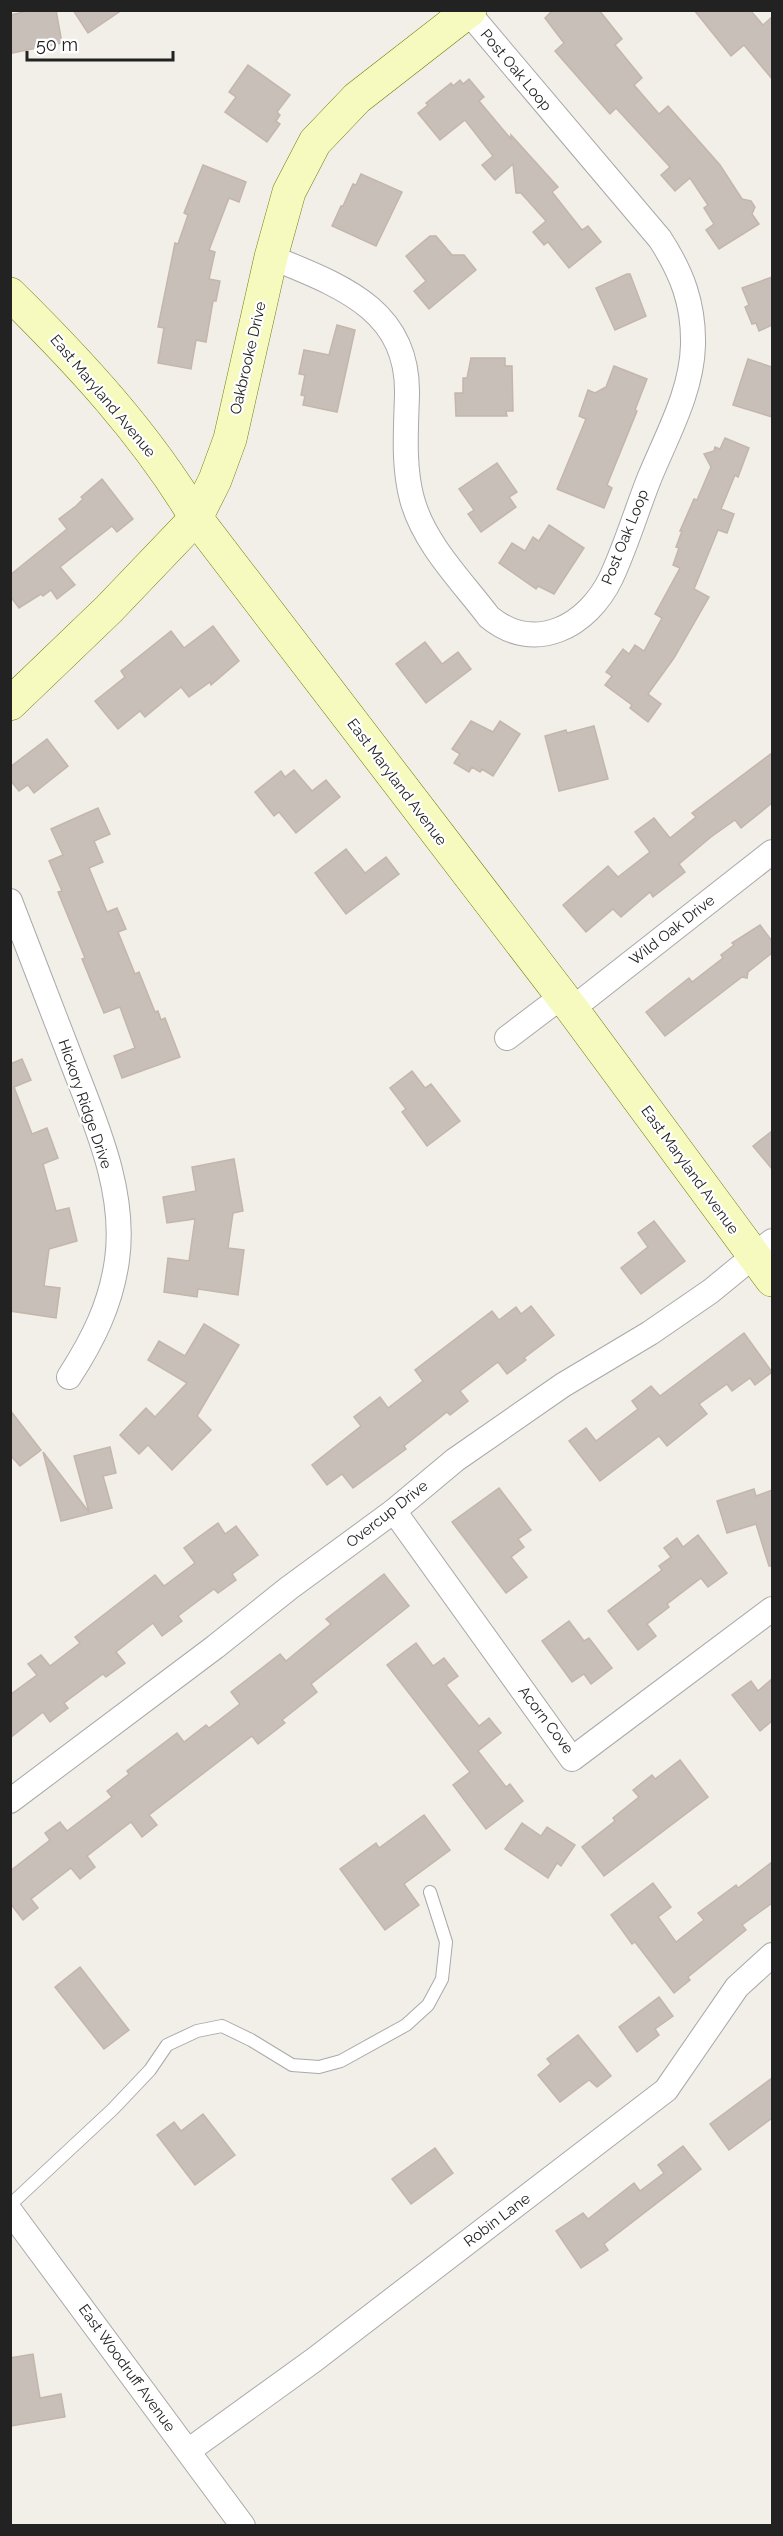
<svg xmlns="http://www.w3.org/2000/svg" width="783" height="2536" font-family="Raleway,sans-serif">
	<style>
		.building { fill: #c7bfb8; stroke: #c4b6ab; stroke-width: 1.5 }
		.lines { fill: none; stroke-linecap: round; stroke-linejoin: round }
		.lane-casing { stroke: #a9a9a9; stroke-width: 14 }
		.street-casing { stroke: #a9a9a9; stroke-width: 26 }
		.secondary-casing { stroke: #707d05; stroke-width: 34 }
		.lane { stroke: #fff; stroke-width: 12 }
		.street { stroke: #fff; stroke-width: 24 }
		.secondary { stroke: #f7fabf; stroke-width: 33 }
		.labels { text-anchor: middle; stroke-width: 4.5; stroke-linejoin: round; paint-order: stroke }
		.street-label { font-size: 15px; fill: #222; stroke: #fff }
	</style>
	<rect width="100%" height="100%" fill="#f2efe9"/>
	<!-- building -->
	<g class="building">
		<path d="M32,10H56L62,43L12,53L10,15Z"/>
		<path d="M73,10H122L88,33Z"/>
		<path d="M553,10H599L622,39L615,45L642,78L634,85L659,114L668,106L720,165L742,199L751,201L755,207L752,214L759,224L719,249L706,230L714,224L704,208L708,205L690,178L675,191L661,175L670,167L616,108L610,114L555,51L564,43L545,18Z"/>
		<path d="M694,10H750L763,25L772,17V79L744,45L731,56Z"/>
		<path d="M248,65L290,95L277,112L280,115L276,121L280,124L267,142L225,112L236,97L229,92Z"/>
		<path d="M469,79L484,97L479,101L511,139V135L558,187L552,192L582,230L588,226L601,242L569,268L548,242L544,245L533,232L546,221L521,193H516L513,164L495,180L482,165L493,156L465,120L440,140L418,113L428,105L426,103L451,83L453,86L460,80L463,84Z"/>
		<path d="M203,165L246,182L239,202L229,198L209,250L215,252L209,279L220,281L216,301H213L206,342L196,340L191,369L158,363L164,328L158,327L175,243L178,244L188,215L184,213Z"/>
		<path d="M361,174L402,192L376,246L332,226L341,206H343L353,184L356,185Z"/>
		<path d="M430,236H436L452,255H464L476,270L429,309L414,291L426,281L406,256Z"/>
		<path d="M627,274H630L646,316L615,330L596,288Z"/>
		<path d="M772,277V325L759,331L756,323L752,324L745,307L749,305L742,288Z"/>
		<path d="M337,325L355,330L337,412L303,405L305,396L301,395L305,375L299,374L304,350L329,355Z"/>
		<path d="M471,358H505V366H512L513,411H506L507,416H456L455,393H463V378H467Z"/>
		<path d="M748,359L772,367V417L733,405Z"/>
		<path d="M614,366L647,379L635,410L637,411L607,485L612,488L604,508L557,489L586,419L579,416L588,390L595,393L606,387Z"/>
		<path d="M725,438L749,448L738,477L735,475L721,509L734,514L727,533L718,530L694,589L709,597L674,658L648,694L661,704L648,722L630,708L632,705L605,685L612,676L606,672L623,649L629,654L635,645L644,651L662,618L655,614L680,568L673,565L679,548L676,547L682,531H680L694,499L697,500L711,467L704,454L714,451L715,447L720,449Z"/>
		<path d="M497,463L517,492L509,497L516,507L481,532L468,514L474,510L459,489Z"/>
		<path d="M102,479L133,519L117,532L112,526L60,567L75,585L57,599L51,590L43,596L41,594L19,608L10,596V575L67,529L59,519L76,506L83,499L81,497Z"/>
		<path d="M549,525L584,548L554,594L538,586L536,589L499,563L512,543L525,551L533,537L539,541Z"/>
		<path d="M213,626L239,661L211,685L210,682L189,697L181,687L145,717L140,711L118,729L95,701L125,677L121,671L171,631L184,648Z"/>
		<path d="M425,642L442,664L458,652L471,669L426,703L396,664Z"/>
		<path d="M471,721L493,732L500,721L520,734L493,776L482,769L480,772L472,767L469,772L454,763L460,754L452,749Z"/>
		<path d="M594,726L608,779L559,791L545,736L566,730L567,733Z"/>
		<path d="M47,739L68,766L34,793L28,785L19,791L10,780V767Z"/>
		<path d="M772,753V803L741,828L735,820L711,837L679,864L685,872L653,897L650,892L621,917L613,909L586,932L563,905L608,866L618,877L650,852L635,832L654,818L670,838L696,817L692,813Z"/>
		<path d="M294,770L312,791L326,780L340,797L296,833L279,812L274,816L255,792L281,771L285,777Z"/>
		<path d="M98,808L110,834L94,841L103,862L89,868L107,912L117,908L126,929L118,932L135,974L139,972L155,1012L158,1011L161,1020L165,1018L180,1057L122,1078L114,1056L135,1048L120,1007L104,1013L82,959L85,958L58,892L62,891L49,861L63,855L51,829Z"/>
		<path d="M346,849L365,873L386,857L399,874L346,914L315,873Z"/>
		<path d="M760,925L772,941V953L748,972L747,978L742,977L665,1036L646,1012L689,978L692,982L723,958L721,955L734,945L732,943Z"/>
		<path d="M22,1059L31,1080L14,1087L32,1134L47,1128L58,1158L43,1164L56,1211L69,1208L77,1241L49,1249L44,1286L60,1288L56,1318L10,1311V1064Z"/>
		<path d="M412,1071L425,1088L431,1084L460,1121L427,1146L402,1112L406,1109L390,1088Z"/>
		<path d="M772,1131V1169L753,1146Z"/>
		<path d="M234,1159L243,1211L233,1213L228,1248L244,1250L238,1295L198,1289L197,1297L164,1292L168,1258L189,1261L195,1219L167,1223L163,1197L196,1191L192,1167Z"/>
		<path d="M654,1221L685,1261L641,1294L621,1268L648,1247L638,1233Z"/>
		<path d="M531,1306L554,1335L524,1358L526,1360L507,1374L498,1362L460,1391L468,1401L450,1415L447,1412L404,1446L406,1449L353,1488L342,1474L327,1485L312,1465L361,1426L354,1417L380,1397L388,1408L423,1381L415,1370L492,1311L499,1320L516,1307L521,1314Z"/>
		<path d="M204,1324L239,1345L197,1416L211,1430L172,1470L148,1445L139,1454L120,1435L146,1408L155,1417L187,1383L148,1360L159,1341L185,1356Z"/>
		<path d="M744,1333L772,1372L755,1385L750,1378L732,1391L727,1384L699,1404L707,1414L667,1446L659,1436L600,1481L569,1441L586,1428L596,1441L638,1409L632,1401L651,1386L660,1396Z"/>
		<path d="M10,1410L41,1450L20,1466L10,1455Z"/>
		<path d="M110,1447L116,1473L103,1476L112,1508L61,1521L43,1452L89,1512L74,1456Z"/>
		<path d="M499,1488L531,1530L518,1539L524,1547L511,1557L527,1577L506,1593L452,1522Z"/>
		<path d="M754,1489L756,1496L772,1490V1566H769L756,1524L727,1533L717,1501Z"/>
		<path d="M218,1523L225,1534L236,1526L258,1555L232,1574L236,1580L218,1593L214,1589L178,1616L182,1621L162,1636L153,1623L116,1652L125,1663L106,1677L103,1674L64,1703L68,1708L50,1722L43,1712L10,1738V1695L37,1675L28,1664L41,1655L50,1666L80,1643L75,1637L155,1575L164,1586L195,1563L184,1548Z"/>
		<path d="M698,1535L727,1573L708,1587L701,1578L667,1604L669,1607L647,1624L656,1636L638,1650L608,1611L662,1570L659,1566L671,1557L664,1548L677,1538L683,1547Z"/>
		<path d="M384,1574L409,1606L311,1684L317,1692L282,1720L285,1723L258,1744L252,1736L149,1815L157,1825L142,1837L131,1822L87,1856L95,1867L80,1879L71,1868L31,1899L38,1908L23,1920L10,1903V1871L50,1840L45,1833L60,1822L67,1831L112,1797L107,1791L129,1774L127,1771L177,1733L184,1742L206,1725L209,1728L240,1704L231,1692L280,1654L286,1661L331,1624L326,1619Z"/>
		<path d="M569,1621L584,1641L589,1638L612,1668L591,1684L584,1674L572,1682L542,1641Z"/>
		<path d="M416,1643L433,1666L444,1658L458,1676L446,1685L479,1726L489,1718L501,1733L478,1751L506,1787L510,1784L523,1801L486,1829L453,1785L470,1772L387,1665Z"/>
		<path d="M772,1679V1721L760,1731L732,1695L751,1681L758,1691Z"/>
		<path d="M680,1760L708,1797L604,1876L582,1847L615,1821L613,1818L639,1797L633,1790L652,1775L655,1779Z"/>
		<path d="M424,1815L450,1850L404,1884L419,1905L385,1930L340,1869L376,1843L379,1848Z"/>
		<path d="M522,1823L541,1836L547,1827L575,1845L561,1866L557,1863L548,1878L505,1849Z"/>
		<path d="M772,1862V1903L742,1925L746,1930L688,1977L690,1980L674,1993L635,1942L632,1944L611,1915L653,1883L671,1907L658,1917L676,1942L704,1920L698,1913L736,1885L738,1888Z"/>
		<path d="M80,1967L129,2030L104,2049L55,1987Z"/>
		<path d="M659,1997L673,2016L655,2029L659,2035L637,2052L619,2027Z"/>
		<path d="M578,2035L611,2076L597,2087L589,2080L560,2102L538,2075L551,2064L547,2059Z"/>
		<path d="M772,2078V2118L729,2150L710,2124Z"/>
		<path d="M203,2114L235,2155L195,2185L157,2135L174,2122L181,2131Z"/>
		<path d="M683,2146L701,2169L604,2244L608,2250L581,2268L556,2231L583,2213L588,2219L634,2183L640,2191L664,2173L658,2165Z"/>
		<path d="M435,2148L453,2173L411,2204L392,2179Z"/>
		<path d="M33,2354L40,2398L61,2394L65,2417L10,2426V2358Z"/>
	</g>
	<g class="lines">
		<!-- lane casing -->
		<g class="lane-casing">
			<path id="lane" d="M10,2205L113,2109L150,2070L167,2045L197,2031L222,2026L251,2040L292,2065L319,2067L341,2061L406,2025L428,2005L442,1979L446,1942L430,1892"/>
		</g>
		<!-- street casing -->
		<g class="street-casing">
			<g id="street">
				<path d="M271,257C338,285 409,308 407,395C406,429 403,466 412,499C424,544 462,581 489,617C535,655 588,626 611,578C626,546 636,512 649,479C666,437 692,392 693,345C694,304 682,273 660,239L468,12"/>
				<path d="M10,901C30,952 49,1003 69,1054C93,1118 127,1189 117,1260C111,1304 93,1340 69,1377"/>
				<path d="M572,1009L772,852"/>
				<path d="M507,1038L561,997"/>
				<path d="M394,1511L572,1759L772,1609"/>
				<path d="M10,1801L215,1647L289,1588L394,1511L455,1460L563,1385L650,1333L711,1291L772,1241"/>
				<path d="M10,2211L243,2526"/>
				<path d="M188,2451L314,2360L666,2090L737,1987L772,1955"/>
			</g>
		</g>
		<!-- secondary casing -->
		<g class="secondary-casing">
			<g id="secondary">
				<path d="M10,294C79,362 146,434 196,518L572,1009L772,1280"/>
				<path d="M10,704L109,609L196,518L215,480L230,439L271,257L289,192L315,142L357,98L470,10"/>
			</g>
		</g>
		<!-- lane -->
		<use href="#lane" class="lane"/>
		<!-- street -->
		<use href="#street" class="street"/>
		<!-- secondary -->
		<use href="#secondary" class="secondary"/>
	</g>
	<g class="labels">
		<!-- street labels -->
		<g class="street-label">
			<text transform="translate(516 70) rotate(50)" y="5">Post Oak Loop</text>
			<text transform="translate(248 358) rotate(-77)" y="5">Oakbrooke Drive</text>
			<text transform="translate(103 396) rotate(50)" y="5">East Maryland Avenue</text>
			<text transform="translate(625 537) rotate(-68)" y="5">Post Oak Loop</text>
			<text transform="translate(397 782) rotate(53)" y="5">East Maryland Avenue</text>
			<text transform="translate(672 930) rotate(-38)" y="5">Wild Oak Drive</text>
			<text transform="translate(85 1104) rotate(71)" y="5">Hickory Ridge Drive</text>
			<text transform="translate(690 1170) rotate(54)" y="5">East Maryland Avenue</text>
			<text transform="translate(387 1514) rotate(-38)" y="5">Overcup Drive</text>
			<text transform="translate(546 1720) rotate(53)" y="5">Acorn Cove</text>
			<text transform="translate(497 2220) rotate(-37)" y="5">Robin Lane</text>
			<text transform="translate(127 2368) rotate(54)" y="5">East Woodruff Avenue</text>
		</g>
	</g>
	<!-- border -->
	<rect width="783" height="2536" fill="none" stroke="#222222" stroke-width="24"/>
	<!-- scale -->
	<path d="M27 51v9h146v-9" fill="none" stroke="#222222" stroke-width="3"/>
	<text x="36" y="51" font-size="18" fill="#222222" stroke="#ffffff" stroke-width="4.5" paint-order="stroke">50 m</text>
</svg>
